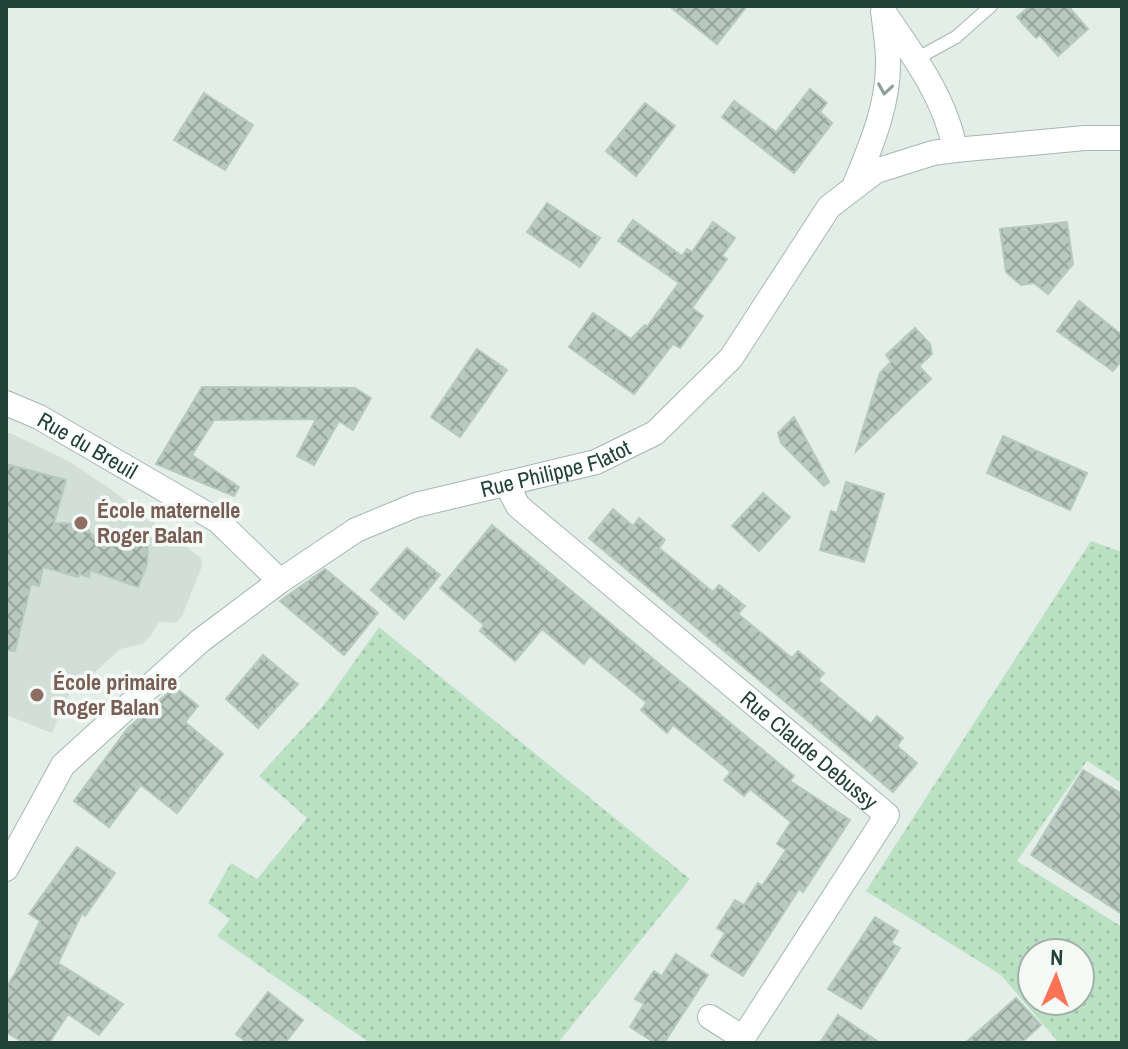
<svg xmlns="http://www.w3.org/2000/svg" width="1128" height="1049" font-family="'Archivo Narrow',sans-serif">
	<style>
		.built { fill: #d2ded8 }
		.grass { fill: url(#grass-dots); fill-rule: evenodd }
		.building { fill: url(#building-cross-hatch); stroke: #b5c9bf; stroke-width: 2 }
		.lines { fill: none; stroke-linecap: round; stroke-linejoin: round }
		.service-casing { stroke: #a6b7b0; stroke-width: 14 }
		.minor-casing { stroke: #a6b7b0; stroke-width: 26 }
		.service { stroke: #fff; stroke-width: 12 }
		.minor { stroke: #fff; stroke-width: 24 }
		.oneway { stroke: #90a09b }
		.education-dot { fill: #8d6e63; stroke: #f5faf7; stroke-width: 3 }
		.labels { text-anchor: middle; stroke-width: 7; stroke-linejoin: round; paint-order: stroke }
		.street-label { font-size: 22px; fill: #214237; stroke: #f5faf7 }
		.education-label { font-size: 22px; font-weight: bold; fill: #785e54; stroke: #f5faf7; text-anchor: start }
	</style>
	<defs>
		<pattern id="grass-dots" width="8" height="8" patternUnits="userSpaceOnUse" patternTransform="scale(2)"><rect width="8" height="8" fill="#bbe1c3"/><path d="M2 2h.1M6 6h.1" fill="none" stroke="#a0c2a8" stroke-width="1.8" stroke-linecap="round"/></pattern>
		<pattern id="building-cross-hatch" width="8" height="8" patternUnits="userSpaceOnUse" patternTransform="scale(2)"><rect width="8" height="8" fill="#b9c9c2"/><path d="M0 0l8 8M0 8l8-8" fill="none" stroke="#96a59e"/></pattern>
	</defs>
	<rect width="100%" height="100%" fill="#e4eee9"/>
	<!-- built -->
	<path class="built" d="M10,433L70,462L110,489L201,558L202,566L182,616L176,623L159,622L150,637L142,644L120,649L93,674L77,676L52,733L6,715V434Z"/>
	<!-- grass -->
	<g class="grass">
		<path d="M1091,541L1122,552V783L1087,761L1017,861L1122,927V1043H1059L1001,975L866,891ZM1032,953H1080V1001H1032Z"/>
		<path d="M379,627L690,879L558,1043H370L217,936L230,919L208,903L231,863L257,879L307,818L259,776L323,706Z"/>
	</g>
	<!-- building -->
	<g class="building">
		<path d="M669,6H747L717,44Z"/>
		<path d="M1030,6H1068L1088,29L1058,56L1040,35L1036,38L1017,17Z"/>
		<path d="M810,89L827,103L820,112L832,123L794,173L722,117L734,101L776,132Z"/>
		<path d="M204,93L253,125L225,170L174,140Z"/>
		<path d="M645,103L675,126L636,176L606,151Z"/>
		<path d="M547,203L600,238L580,267L527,232Z"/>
		<path d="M633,220L682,256L687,249L692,252L713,222L735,238L722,256L727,259L692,308L703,316L680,348L673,344L634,394L569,347L593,313L631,339L645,325L647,327L679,283L618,241Z"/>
		<path d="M1067,222L1073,264L1048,294L1034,283L1021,285L1006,272L1000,229Z"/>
		<path d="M1079,301L1122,335V360L1113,371L1057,331Z"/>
		<path d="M915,328L930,344L932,354L919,366L931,379L856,451L880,373L891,362L886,355Z"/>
		<path d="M477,349L507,370L460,437L431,417Z"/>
		<path d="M202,387L355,388L371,398L353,430L339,421L314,465L297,456L316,419L214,420L192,455L239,487L234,496L156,464Z"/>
		<path d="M794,417L829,482L824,486L781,443L778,433Z"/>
		<path d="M1003,436L1087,473L1070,510L987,473Z"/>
		<path d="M6,464L66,480L54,523L84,524L92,535L148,544L147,564L138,587L90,570L89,577L79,574L78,577L43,567L39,586L31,584L15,651L6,650Z"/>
		<path d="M846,482L884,494L864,562L820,550L831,511L837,513Z"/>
		<path d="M763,493L790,517L759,551L732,526Z"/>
		<path d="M613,509L633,526L639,518L665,540L659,548L713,592L719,585L745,606L738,614L792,658L798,651L824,673L818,680L871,724L877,716L903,738L897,746L917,763L893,792L589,538Z"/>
		<path d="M492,525L794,776L790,781L850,820L803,892L799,889L743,976L711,956L725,933L717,928L735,900L744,905L758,883L762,886L786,850L777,844L791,822L750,789L744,796L733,787L724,780L731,772L673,725L667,733L641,710L647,703L590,656L584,664L542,629L515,661L480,631L484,625L440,588Z"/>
		<path d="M407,548L440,575L404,619L371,590Z"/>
		<path d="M325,569L378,613L344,655L280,601Z"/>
		<path d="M263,655L298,684L258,728L226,699Z"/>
		<path d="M175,687L198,706L185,722L223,754L177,813L141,785L109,827L74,801L128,728Z"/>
		<path d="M1083,770L1122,794V914L1031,855Z"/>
		<path d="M77,847L115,873L85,916L82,913L58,963L123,1004L99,1035L68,1014L49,1043H24L6,1032V988L16,972L40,921L29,914Z"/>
		<path d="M875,917L898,931L891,943L900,948L861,1009L828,989Z"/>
		<path d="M676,954L708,975L664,1043H655L630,1027L644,1004L635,999L654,971L662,976Z"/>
		<path d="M268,992L303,1020L285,1043H248L236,1034Z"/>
		<path d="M1016,998L1041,1025L1021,1043H965Z"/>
		<path d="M838,1015L880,1043H820Z"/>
	</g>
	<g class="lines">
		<!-- service casing -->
		<g class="service-casing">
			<path id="service" d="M916,59L956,37L991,6"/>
		</g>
		<!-- minor casing -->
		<g class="minor-casing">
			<g id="minor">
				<path d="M885,14C913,55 946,99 955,150"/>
				<path d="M854,187C870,148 889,105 888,61C888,45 885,28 883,11"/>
				<path id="s1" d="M6,403L39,417L217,520L280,581"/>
				<path id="s2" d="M506,483L518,506L887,815L743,1038L710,1017"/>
				<path id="s3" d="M6,869L63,765L200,641L280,581L356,530L416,505L596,462L655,433L731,358L829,207L876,171L933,153L955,150L1085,138H1122"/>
			</g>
		</g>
		<!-- service -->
		<use href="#service" class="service"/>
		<!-- minor -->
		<use href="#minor" class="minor"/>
	</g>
	<!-- one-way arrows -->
	<defs><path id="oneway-chevron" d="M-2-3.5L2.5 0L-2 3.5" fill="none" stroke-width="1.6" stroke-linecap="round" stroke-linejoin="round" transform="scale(2)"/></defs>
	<use class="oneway" href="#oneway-chevron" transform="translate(885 89) rotate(99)"/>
	<!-- markers -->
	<g class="education-dot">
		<circle cx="81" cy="523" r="8"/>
		<circle cx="37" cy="695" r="8"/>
	</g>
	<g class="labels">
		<!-- street labels -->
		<g class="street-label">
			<text dy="8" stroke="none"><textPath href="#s1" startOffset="92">Rue du Breuil</textPath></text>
			<text dy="8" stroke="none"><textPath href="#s3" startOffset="704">Rue Philippe Flatot</textPath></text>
			<text dy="8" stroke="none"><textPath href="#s2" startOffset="406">Rue Claude Debussy</textPath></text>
		</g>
		<!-- education labels -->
		<g class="education-label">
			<text x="97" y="518">École maternelle<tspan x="97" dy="25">Roger Balan</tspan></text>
			<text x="53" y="690">École primaire<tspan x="53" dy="25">Roger Balan</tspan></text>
		</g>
	</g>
	<!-- border -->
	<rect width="1128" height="1049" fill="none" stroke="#214237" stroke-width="16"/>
	<!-- north arrow -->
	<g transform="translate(1056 977) rotate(2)"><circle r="38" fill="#f5faf7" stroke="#a0b0aa" stroke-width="2"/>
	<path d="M0-6L14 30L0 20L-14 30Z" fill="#fb7355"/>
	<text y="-12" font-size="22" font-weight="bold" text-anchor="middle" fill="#214237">N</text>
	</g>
</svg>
